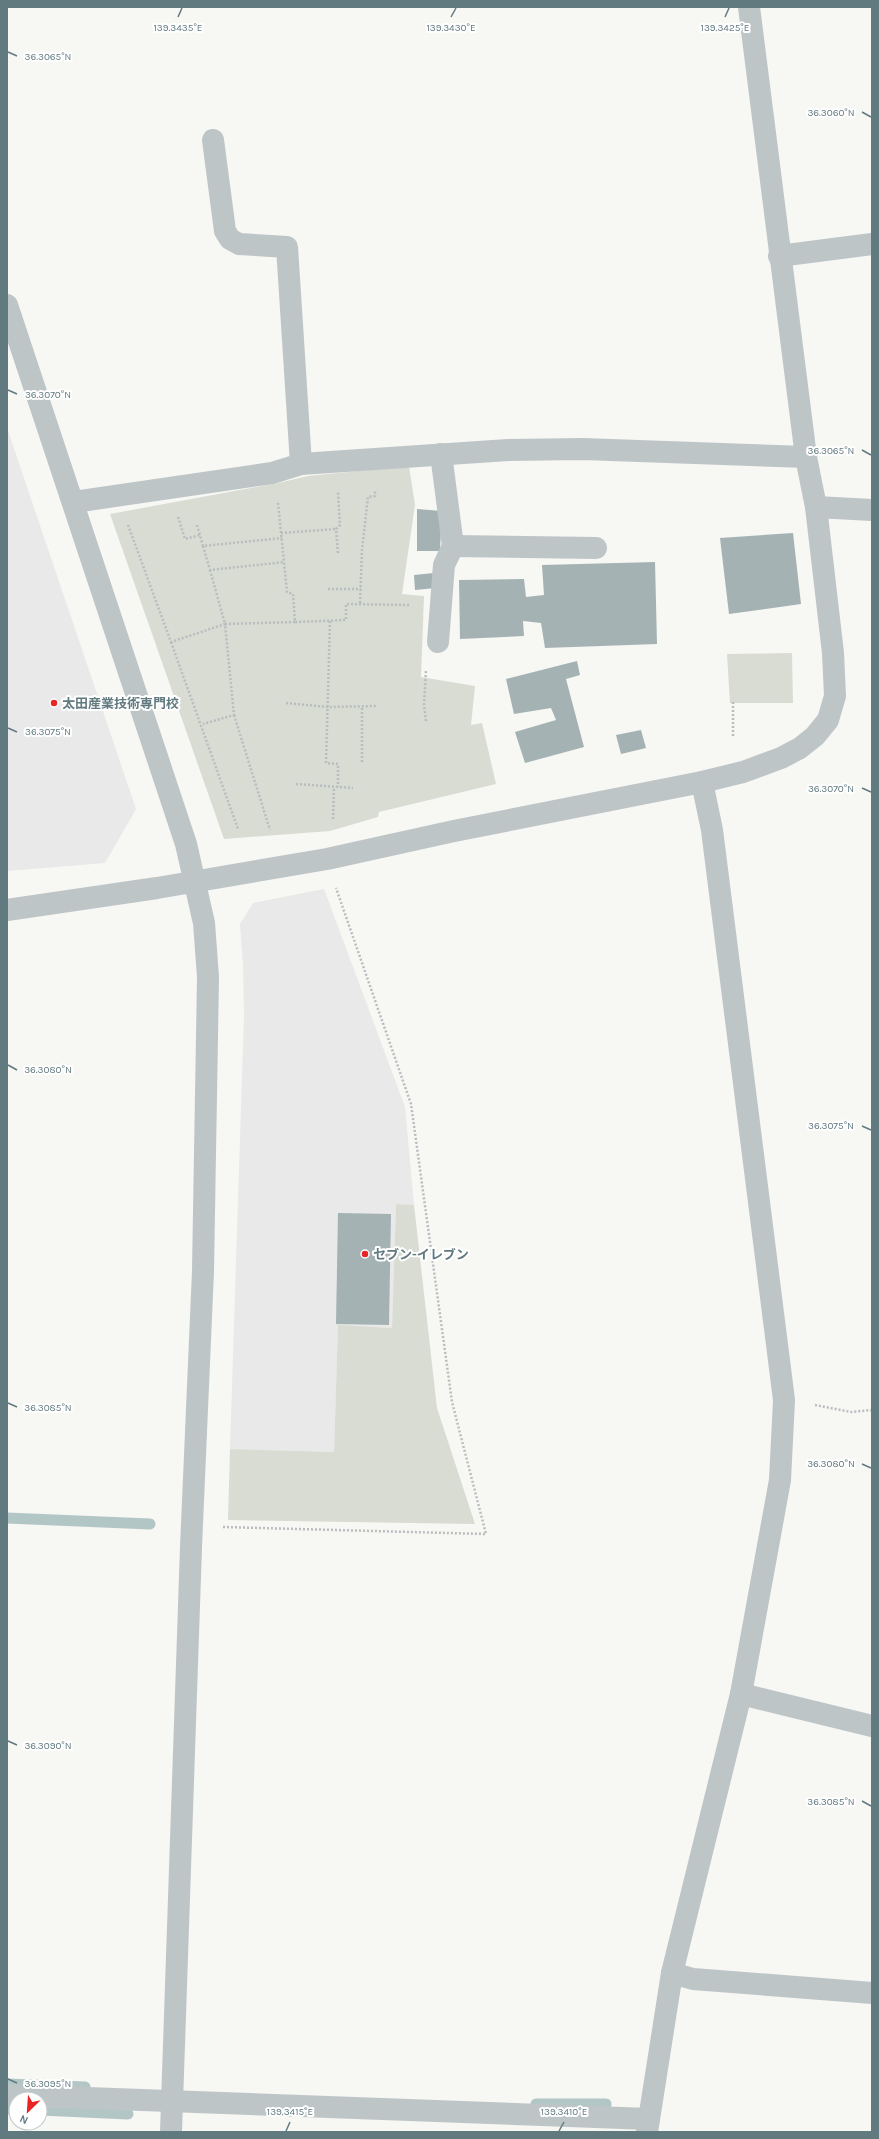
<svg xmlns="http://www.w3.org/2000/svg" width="879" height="2139" font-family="Karla,'Noto Sans JP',sans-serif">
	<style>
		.built { fill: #e8e9e8 }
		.green { fill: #d9dcd3 }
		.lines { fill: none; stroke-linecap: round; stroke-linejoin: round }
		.stream { stroke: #b3c6c6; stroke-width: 11 }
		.building { fill: #a4b2b4 }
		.path { stroke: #b8bdbf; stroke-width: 2.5; stroke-dasharray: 2 2; stroke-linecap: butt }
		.minor { stroke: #bec5c7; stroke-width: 22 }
		.ticks { fill: none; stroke: #617a80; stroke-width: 1.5 }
		.poi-dot { fill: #e82524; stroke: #fff; stroke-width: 1.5 }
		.labels { text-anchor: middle; stroke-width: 4; stroke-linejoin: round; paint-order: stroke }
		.poi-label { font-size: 13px; font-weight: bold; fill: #617a80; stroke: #fff; text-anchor: start }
		.ticks-label { font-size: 10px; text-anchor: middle; fill: #617a80; stroke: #fff; stroke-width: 4; stroke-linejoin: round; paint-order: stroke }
	</style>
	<rect width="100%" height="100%" fill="#f7f7f4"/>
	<!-- built -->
	<g class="built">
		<path d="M7,428L136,809L105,863L7,871Z"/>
		<path d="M324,889L405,1107L414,1205L396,1204L392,1328L338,1326L334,1452L230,1449L244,1015L243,965L240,924L253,903Z"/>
	</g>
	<!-- green -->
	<g class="green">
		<path d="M409,466L415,505L402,594L424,596L421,677L475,686L471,725L482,723L496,784L379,812L378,817L330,831L224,839L110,514L278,483L308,476Z"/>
		<path d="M792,653L793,703H730L727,654Z"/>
		<path d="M396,1204L414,1205L437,1408L475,1524L228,1520L230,1449L334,1452L338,1325L392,1328Z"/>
	</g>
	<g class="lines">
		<!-- stream -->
		<g class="stream">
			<path d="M7,1518L150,1524"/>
			<path d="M7,2084L85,2087"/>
			<path d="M536,2104H606"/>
			<path d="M7,2109H16"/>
			<path d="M40,2110L128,2114"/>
		</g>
	</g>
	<!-- building -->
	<g class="building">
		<path d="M417,509L442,511L440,551H417Z"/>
		<path d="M793,533L801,604L729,614L720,538Z"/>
		<path d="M655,562L657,644L545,648L541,623L523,621L524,636L460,639L459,580L524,579L526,597L544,595L542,565Z"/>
		<path d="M434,573L436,588L415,590L414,575Z"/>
		<path d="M577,661L580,675L566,679L584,747L525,763L515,732L556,720L551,708L514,714L506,679Z"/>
		<path d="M641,730L646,748L621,754L616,735Z"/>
		<path d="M338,1213L391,1214L389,1325L336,1324Z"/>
	</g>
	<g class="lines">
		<!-- path -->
		<g class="path">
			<path d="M278,503L287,592L293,594L295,622L346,620V604L410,605"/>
			<path d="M178,517L185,539L200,535"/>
			<path d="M128,525L171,642L225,624L234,715L203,724"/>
			<path d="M197,525L203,546L282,538"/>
			<path d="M281,533L336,529"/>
			<path d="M203,546L210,570L284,562"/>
			<path d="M338,553L336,529L340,525L338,492"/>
			<path d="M210,570L225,624L295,622"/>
			<path d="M328,589H361"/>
			<path d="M360,603L362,550L368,497L375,496V490"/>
			<path d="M330,621L326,763L338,764V787"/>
			<path d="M171,642L238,829"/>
			<path d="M286,703L328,707L378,706"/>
			<path d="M234,715L270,830"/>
			<path d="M426,721L424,705L426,670"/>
			<path d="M733,736V702"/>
			<path d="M362,762V706"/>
			<path d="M296,784L353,788"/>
			<path d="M333,819L334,787"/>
			<path d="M815,1405L851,1412L872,1410"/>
			<path d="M223,1527L486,1534L452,1402L411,1104L336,888"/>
		</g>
		<!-- minor -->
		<g class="minor">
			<path d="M213,140L225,231L230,239L239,244L287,247L301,464"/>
			<path d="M779,256L872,244"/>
			<path d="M7,305L186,844L204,923L208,977L203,1271L191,1547L171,2132"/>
			<path d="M74,502L272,473L301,464L508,450L583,449L806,457"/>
			<path d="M816,507L872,510"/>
			<path d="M453,546L596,548"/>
			<path d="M438,642L444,565L453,546L441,454"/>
			<path d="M7,910L157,888L327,859L454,831L702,782L743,772L781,758L800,748L815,736L828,720L835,696L833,653L816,507L806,457L749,7"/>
			<path d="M741,1694L872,1726"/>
			<path d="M672,1973L693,1979L872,1993"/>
			<path d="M7,2095L649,2119"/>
			<path d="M647,2132L672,1973L741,1694L780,1480L784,1400L712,830L702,782"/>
		</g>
	</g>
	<!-- ticks -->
	<path class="ticks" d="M178,17L182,8M451,17L456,8M725,17L729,8M8,52L17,56M862,112L871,117M8,390L17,394M862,450L871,455M8,728L17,732M862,788L871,792M8,1065L17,1070M862,1126L871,1130M8,1403L17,1407M862,1464L871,1468M8,1741L17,1745M862,1801L871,1806M8,2079L17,2083M286,2131L290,2122M559,2131L564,2122"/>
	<!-- markers -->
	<g class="poi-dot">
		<circle cx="54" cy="703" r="4"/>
		<circle cx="365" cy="1254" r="4"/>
	</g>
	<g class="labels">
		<!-- poi labels -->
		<g class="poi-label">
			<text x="62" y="708">太田産業技術専門校</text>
			<text x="373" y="1259">セブン-イレブン</text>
		</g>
	</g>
	<g class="ticks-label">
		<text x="178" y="31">139.3435°E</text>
		<text x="451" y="31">139.3430°E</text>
		<text x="725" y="31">139.3425°E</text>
		<text x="48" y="60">36.3065°N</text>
		<text x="831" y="116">36.3060°N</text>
		<text x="48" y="398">36.3070°N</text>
		<text x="831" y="454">36.3065°N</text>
		<text x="48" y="735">36.3075°N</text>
		<text x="831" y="792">36.3070°N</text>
		<text x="48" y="1073">36.3080°N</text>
		<text x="831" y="1129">36.3075°N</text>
		<text x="48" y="1411">36.3085°N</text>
		<text x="831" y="1467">36.3080°N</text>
		<text x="48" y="1749">36.3090°N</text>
		<text x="831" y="1805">36.3085°N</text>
		<text x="48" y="2087">36.3095°N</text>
		<text x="290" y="2115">139.3415°E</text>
		<text x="564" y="2115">139.3410°E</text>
	</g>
	<!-- border -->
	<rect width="879" height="2139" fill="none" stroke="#617a80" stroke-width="16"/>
	<!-- north arrow -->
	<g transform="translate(28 2111) rotate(205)"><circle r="19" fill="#ffffff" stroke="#c0cacc"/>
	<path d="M0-3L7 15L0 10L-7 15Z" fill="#e82524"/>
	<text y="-6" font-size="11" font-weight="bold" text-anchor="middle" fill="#617a80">N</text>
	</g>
</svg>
